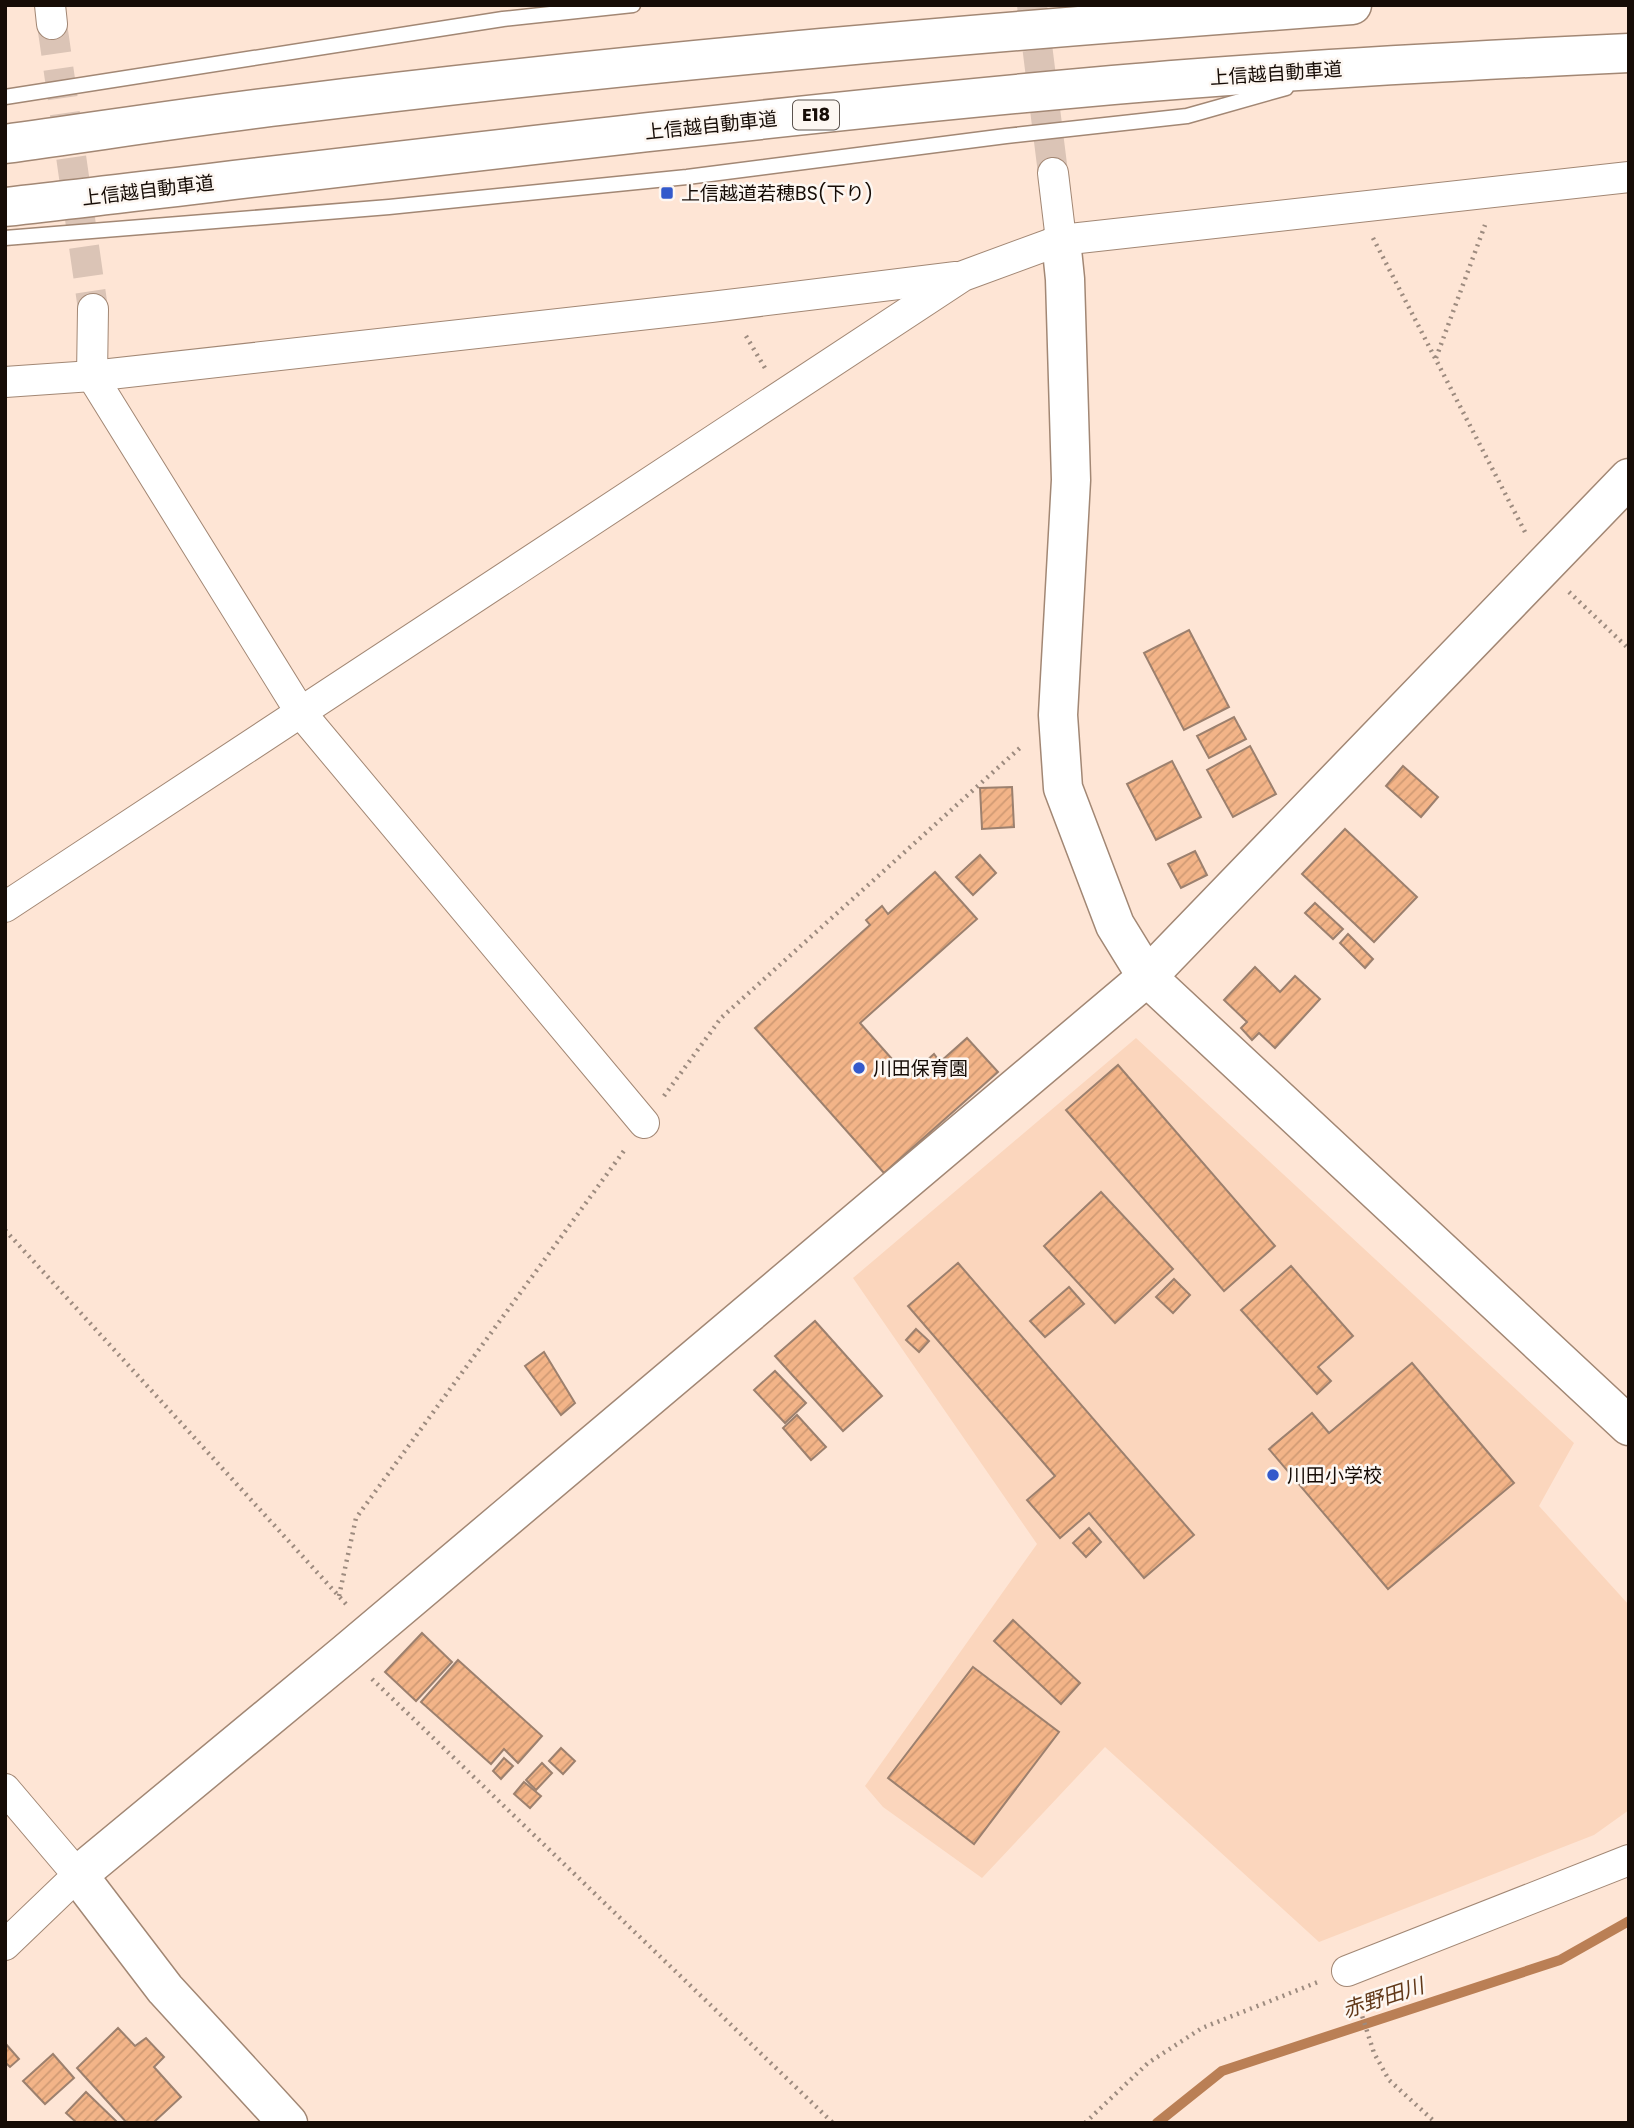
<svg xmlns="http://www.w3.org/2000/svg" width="1634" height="2128" font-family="Poppins,'Noto Sans JP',sans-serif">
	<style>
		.built { fill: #fbd6bd }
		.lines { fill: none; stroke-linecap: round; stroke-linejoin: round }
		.stream { stroke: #ba7f55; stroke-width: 10 }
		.building { fill: url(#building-hatch); stroke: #9c806e; stroke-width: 2 }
		.street-tunnel { stroke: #dbc4b6; stroke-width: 30; stroke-dasharray: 30 15; stroke-linecap: butt }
		.lane-casing { stroke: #a28774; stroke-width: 17 }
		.street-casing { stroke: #a28774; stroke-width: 32 }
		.secondary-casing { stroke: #a28774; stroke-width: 41 }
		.highway-casing { stroke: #a28774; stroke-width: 41 }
		.path { stroke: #9d8b7f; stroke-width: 4.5; stroke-dasharray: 2 5; stroke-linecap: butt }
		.lane { stroke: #fff; stroke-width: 14 }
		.street { stroke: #fff; stroke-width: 30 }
		.secondary { stroke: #fff; stroke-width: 38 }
		.highway { stroke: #fff; stroke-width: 38 }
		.poi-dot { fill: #345acb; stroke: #fdf7f2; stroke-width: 2.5 }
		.labels { text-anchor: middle; stroke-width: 5; stroke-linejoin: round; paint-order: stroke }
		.shield { fill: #fdf7f2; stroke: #5b524d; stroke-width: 2 }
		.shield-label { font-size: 18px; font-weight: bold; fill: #160c06 }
		.street-label { font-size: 19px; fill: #160c06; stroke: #fdf7f2 }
		.poi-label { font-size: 19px; fill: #160c06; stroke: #fdf7f2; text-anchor: start }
		.water-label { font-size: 21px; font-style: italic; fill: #613818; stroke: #fdf7f2 }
	</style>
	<defs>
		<pattern id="building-hatch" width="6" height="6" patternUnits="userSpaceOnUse" patternTransform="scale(1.75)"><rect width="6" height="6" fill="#f3b488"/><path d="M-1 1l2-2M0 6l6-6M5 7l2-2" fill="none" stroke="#d09a74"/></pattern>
	</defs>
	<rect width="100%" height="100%" fill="#fee5d5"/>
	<!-- built -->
	<path class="built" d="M1136,1038L1574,1443L1539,1506L1629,1605V1810L1594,1835L1319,1942L1105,1747L982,1878L883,1807L865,1786L1037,1544L853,1278Z"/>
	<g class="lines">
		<!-- stream -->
		<path class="stream" d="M1157,2123L1222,2071L1560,1960L1629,1921"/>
	</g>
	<!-- building -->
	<g class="building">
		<path d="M1189,630L1229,707L1184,730L1144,653Z"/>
		<path d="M1234,717L1246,739L1209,758L1197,736Z"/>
		<path d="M1250,746L1276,794L1233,817L1207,770Z"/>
		<path d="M1172,761L1201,817L1156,840L1127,784Z"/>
		<path d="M1403,766L1438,797L1421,817L1386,786Z"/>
		<path d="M1012,787L1014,827L982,829L980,788Z"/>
		<path d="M1345,829L1417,897L1374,942L1302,874Z"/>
		<path d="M1195,851L1207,875L1181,888L1168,864Z"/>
		<path d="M980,855L996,873L973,895L956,877Z"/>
		<path d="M935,872L977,919L860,1023L908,1077L934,1054L940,1062L967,1038L998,1072L884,1173L755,1028L870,925L866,920L882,906L888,914Z"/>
		<path d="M1315,903L1343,929L1333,939L1305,913Z"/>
		<path d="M1348,934L1373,959L1365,968L1340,943Z"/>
		<path d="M1255,967L1280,992L1295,976L1320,999L1275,1048L1259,1033L1252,1040L1241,1028L1247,1022L1224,1000Z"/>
		<path d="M1118,1065L1275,1246L1224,1291L1066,1110Z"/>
		<path d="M1101,1192L1173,1269L1115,1323L1044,1246Z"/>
		<path d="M958,1263L1194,1535L1144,1578L1089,1513L1060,1538L1027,1500L1055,1476L908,1306Z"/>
		<path d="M1291,1266L1353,1336L1318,1367L1331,1381L1317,1394L1241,1310Z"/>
		<path d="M1174,1279L1190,1295L1173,1313L1156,1297Z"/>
		<path d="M1069,1287L1084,1304L1045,1337L1030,1321Z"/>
		<path d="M815,1321L882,1396L843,1431L775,1356Z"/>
		<path d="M916,1329L929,1341L919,1352L906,1340Z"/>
		<path d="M544,1352L575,1403L561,1415L525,1366Z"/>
		<path d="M1412,1363L1514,1483L1388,1589L1269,1449L1312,1413L1329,1433Z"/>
		<path d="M775,1371L806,1403L785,1423L754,1390Z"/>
		<path d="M797,1415L826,1447L811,1460L783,1428Z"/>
		<path d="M1089,1528L1101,1542L1086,1557L1073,1543Z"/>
		<path d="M1013,1620L1080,1683L1061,1704L994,1641Z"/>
		<path d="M422,1633L452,1662L416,1701L385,1672Z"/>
		<path d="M458,1660L542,1736L518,1763L504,1749L491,1764L421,1702Z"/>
		<path d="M973,1667L1059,1732L974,1844L888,1778Z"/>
		<path d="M561,1748L575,1761L563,1774L549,1761Z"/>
		<path d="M504,1758L513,1766L501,1779L493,1771Z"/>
		<path d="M542,1763L552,1773L536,1790L526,1780Z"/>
		<path d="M524,1782L541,1796L530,1808L514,1794Z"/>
		<path d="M118,2028L135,2046L146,2038L164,2057L154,2067L181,2097L153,2123H127L77,2068Z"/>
		<path d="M5,2043L19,2059L10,2067L5,2062Z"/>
		<path d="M53,2054L74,2078L45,2104L23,2081Z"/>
		<path d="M86,2092L116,2121L114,2123H77L66,2113Z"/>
	</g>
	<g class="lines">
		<!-- street-tunnel -->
		<g class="street-tunnel">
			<path d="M1032,5L1053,173"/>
			<path d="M52,24L93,309"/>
		</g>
		<!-- lane casing -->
		<g class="lane-casing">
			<g id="lane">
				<path d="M5,97L503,19L633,5"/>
				<path d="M5,238L389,207L687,177L1006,136L1187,116L1286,88"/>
			</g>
		</g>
		<!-- street casing -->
		<g class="street-casing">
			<g id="street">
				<path d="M50,5L52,24"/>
				<path d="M1053,173L1061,240"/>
				<path d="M93,309L92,376L301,713L644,1123"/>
				<path d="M5,382L92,376L711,307L956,277"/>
				<path d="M5,907L963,276L1061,240L1629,177"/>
				<path d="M5,1789L78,1875L5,1945"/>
				<path d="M1347,1971L1629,1860"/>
			</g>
		</g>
		<!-- secondary casing -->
		<g class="secondary-casing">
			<g id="secondary">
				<path d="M1061,240L1065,279L1071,480L1058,715L1063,788L1115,925L1147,977L1629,1426"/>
				<path d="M288,2123L165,1989L78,1875L345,1654L1147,977L1629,478"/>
			</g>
		</g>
		<!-- highway casing -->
		<g class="highway-casing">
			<g id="highway">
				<path d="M5,144C100,131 194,116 288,105C641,61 997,31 1352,5"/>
				<path d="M5,207C374,164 743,118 1113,85C1285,70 1457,61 1629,53"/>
			</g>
		</g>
		<!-- path -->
		<g class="path">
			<path d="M1373,238L1525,532"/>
			<path d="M746,336L765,368"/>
			<path d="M1436,358L1485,225"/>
			<path d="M1569,592L1629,649"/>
			<path d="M664,1096L721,1018L1022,746"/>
			<path d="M5,1230L346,1604"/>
			<path d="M339,1596L356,1518L626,1148"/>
			<path d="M372,1679L833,2123"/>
			<path d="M1358,2003L1374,2053L1389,2080L1436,2123"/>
			<path d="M1085,2123L1148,2063L1202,2028L1318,1982"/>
		</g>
		<!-- lane -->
		<use href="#lane" class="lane"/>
		<!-- street -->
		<use href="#street" class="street"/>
		<!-- secondary -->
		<use href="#secondary" class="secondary"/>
		<!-- highway -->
		<use href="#highway" class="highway"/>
	</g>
	<!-- markers -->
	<g class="poi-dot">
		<rect x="660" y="186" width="14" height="14" rx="3.5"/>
		<circle cx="859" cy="1068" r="7"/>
		<circle cx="1273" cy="1475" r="7"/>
	</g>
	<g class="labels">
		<!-- shield labels -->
		<rect class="shield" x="793" y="100.5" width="46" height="29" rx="5"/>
		<g class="shield-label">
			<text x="816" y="121">E18</text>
		</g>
		<!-- street labels -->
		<g class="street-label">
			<text transform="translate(1276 73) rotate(-4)" y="7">上信越自動車道</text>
			<text transform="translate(711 125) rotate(-6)" y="7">上信越自動車道</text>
			<text transform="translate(148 190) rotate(-7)" y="7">上信越自動車道</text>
		</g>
		<!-- poi labels -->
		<g class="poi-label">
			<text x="681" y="200">上信越道若穂BS(下り)</text>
			<text x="873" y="1075">川田保育園</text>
			<text x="1287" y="1482">川田小学校</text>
		</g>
		<!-- water labels -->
		<g class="water-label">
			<text transform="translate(1383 1998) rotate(-18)" y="7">赤野田川</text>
		</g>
	</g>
	<!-- border -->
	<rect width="1634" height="2128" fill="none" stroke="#160c06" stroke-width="14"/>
</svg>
